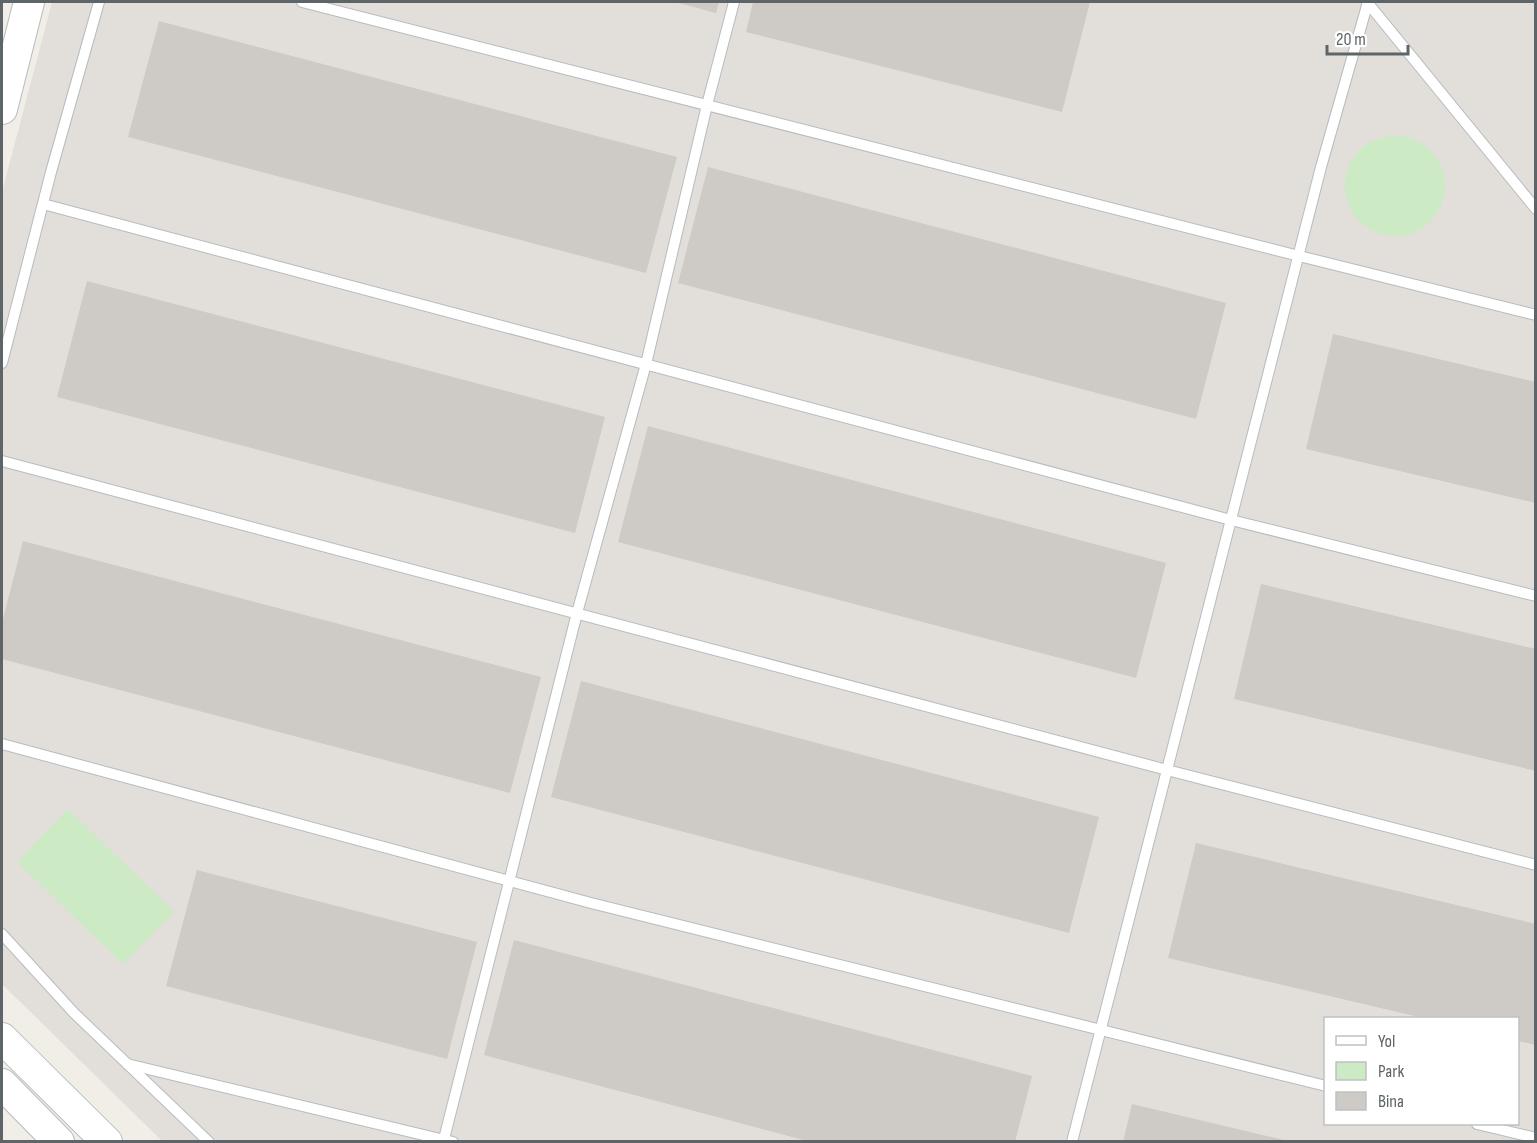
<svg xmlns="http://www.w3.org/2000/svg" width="1537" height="1143" font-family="'Sofia Sans Condensed',sans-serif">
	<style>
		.industrial { fill: #e2dfdb; fill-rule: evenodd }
		.green { fill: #cceac3 }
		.building { fill: #cecac6 }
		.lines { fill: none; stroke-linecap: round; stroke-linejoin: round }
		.lane-casing { stroke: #b7bbbe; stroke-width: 12 }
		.secondary-casing { stroke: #b5bcbf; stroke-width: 32 }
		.lane { stroke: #fff; stroke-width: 10 }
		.secondary { stroke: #fff; stroke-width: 30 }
	</style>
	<rect width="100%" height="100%" fill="#f1ede7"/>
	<!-- industrial -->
	<path class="industrial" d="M52,2H1535V1141H162L2,984V192ZM1326,1018H1518V1124H1326Z"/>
	<!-- green -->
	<g class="green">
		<circle cx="1395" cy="186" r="50"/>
		<path d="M68,809L174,912L123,964L17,862Z"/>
	</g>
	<!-- building -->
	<g class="building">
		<path d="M675,2H719L716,13Z"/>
		<path d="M753,2H1090L1062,112L746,32Z"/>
		<path d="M159,21L677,157L646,273L128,137Z"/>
		<path d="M708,167L1226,303L1196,419L678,283Z"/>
		<path d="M87,281L605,417L575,533L57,397Z"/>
		<path d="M1333,334L1536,382V503L1306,449Z"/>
		<path d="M648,426L1166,563L1136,678L618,542Z"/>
		<path d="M23,541L541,677L510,793L2,659V623Z"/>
		<path d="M1261,584L1536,649V771L1234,699Z"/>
		<path d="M581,681L1099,817L1069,933L551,797Z"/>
		<path d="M1196,843L1536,924V1045L1518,1041V1018H1423L1168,958Z"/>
		<path d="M197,870L477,942L447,1059L166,986Z"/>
		<path d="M514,940L1032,1076L1015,1142H811L484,1055Z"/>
		<path d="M1132,1104L1288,1141V1142H1123Z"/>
	</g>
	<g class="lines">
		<!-- lane casing -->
		<g class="lane-casing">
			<g id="lane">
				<path d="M302,2L1299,256L1536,315"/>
				<path d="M1367,2L1536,209"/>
				<path d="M43,204L1231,520L1536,596"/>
				<path d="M2,363L51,172L99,2"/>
				<path d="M2,461L1167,770L1536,865"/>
				<path d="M2,744L591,903L1326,1086"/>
				<path d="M2,934L74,1013L209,1142"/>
				<path d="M127,1064L453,1142"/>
				<path d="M1477,1124L1536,1138"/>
				<path d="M444,1139L577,613L646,364L707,105L734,2"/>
				<path d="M1072,1142L1321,167L1368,2"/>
			</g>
		</g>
		<!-- secondary casing -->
		<g class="secondary-casing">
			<g id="secondary">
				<path d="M2,109L29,2"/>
				<path d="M2,1038L107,1142"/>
				<path d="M2,1084L59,1142"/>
			</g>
		</g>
		<!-- lane -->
		<use href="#lane" class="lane"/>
		<!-- secondary -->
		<use href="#secondary" class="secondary"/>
	</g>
	<!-- border -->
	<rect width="1537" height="1143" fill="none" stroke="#5e6568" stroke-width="6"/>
	<!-- legend -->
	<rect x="1324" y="1017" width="195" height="108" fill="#ffffff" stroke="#bfc1c3" stroke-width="1.5"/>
	<rect x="1336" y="1036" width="30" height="9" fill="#ffffff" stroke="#bfc1c3" stroke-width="1.5"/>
	<text x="1378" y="1047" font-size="18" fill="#5e6568">Yol</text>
	<rect x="1336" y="1062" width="30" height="18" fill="#cceac3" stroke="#bfc1c3" stroke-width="1.5"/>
	<text x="1378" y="1077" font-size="18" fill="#5e6568">Park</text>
	<rect x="1336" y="1092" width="30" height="18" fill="#cecac6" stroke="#bfc1c3" stroke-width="1.5"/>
	<text x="1378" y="1107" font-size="18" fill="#5e6568">Bina</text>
	<!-- scale -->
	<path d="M1327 45v9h81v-9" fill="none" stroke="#5e6568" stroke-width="3"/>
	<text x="1336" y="45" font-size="18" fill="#5e6568" stroke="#ffffff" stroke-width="4.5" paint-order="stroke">20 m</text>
</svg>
